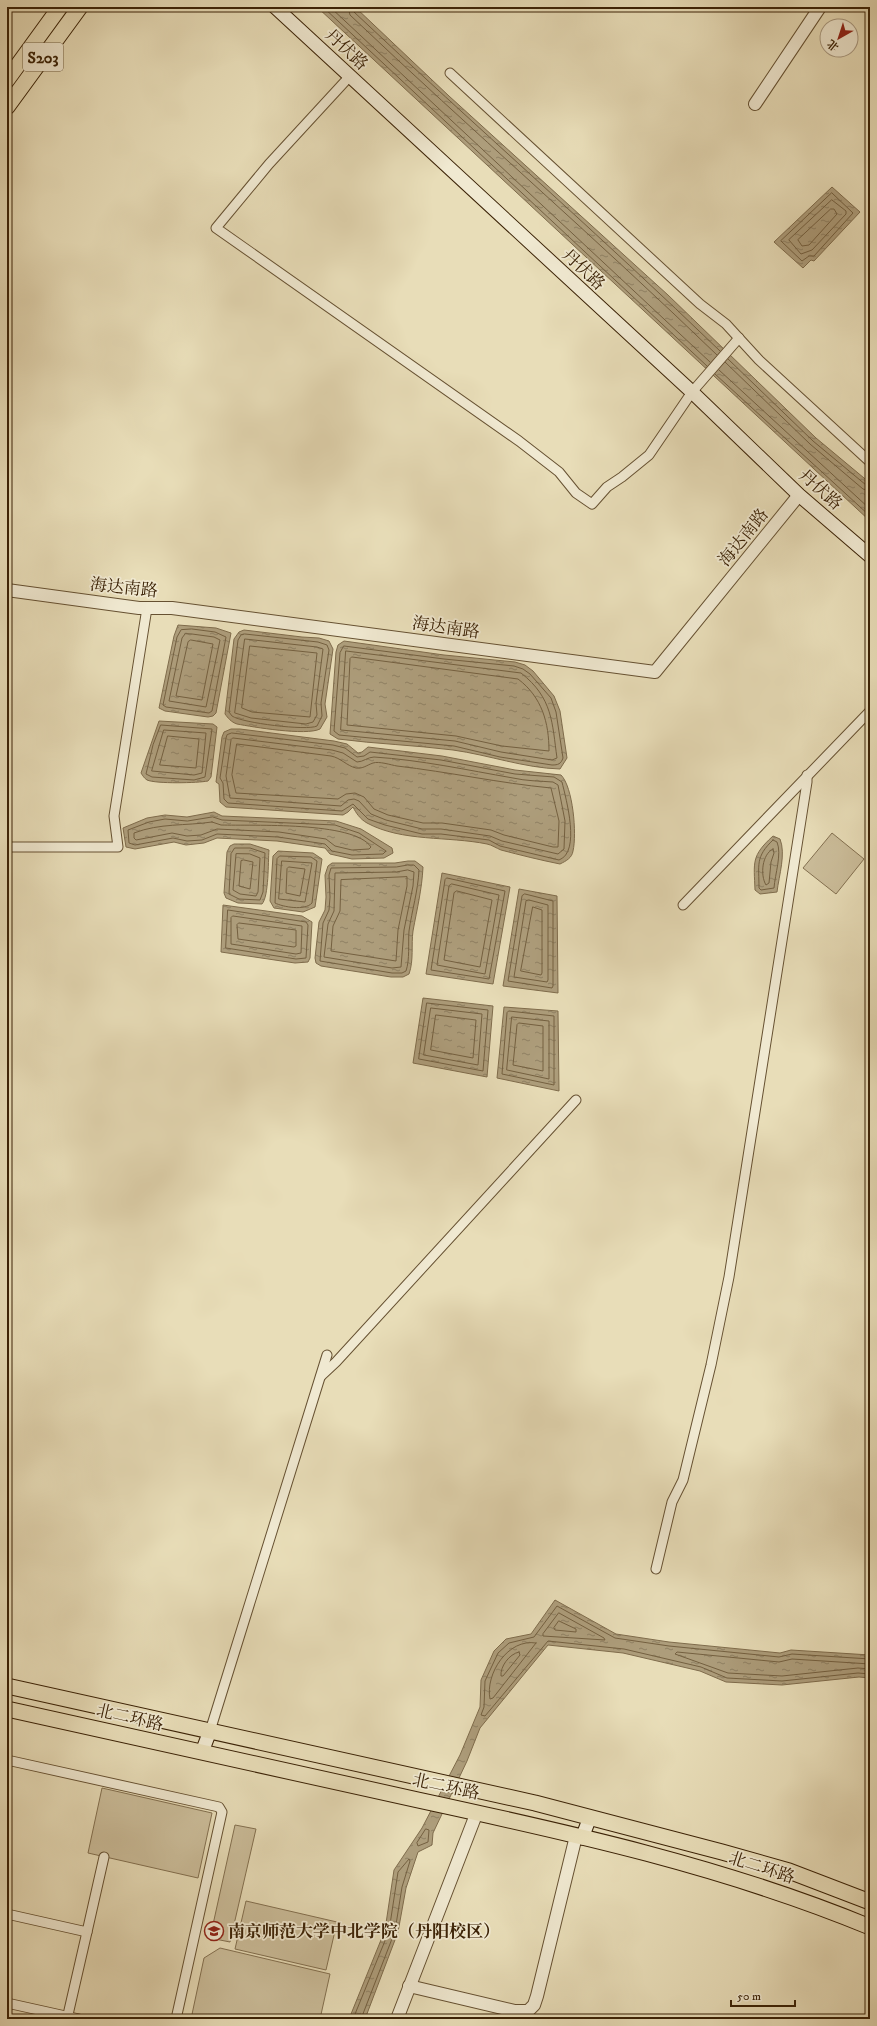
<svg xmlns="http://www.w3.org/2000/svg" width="877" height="2026" font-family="'IM FELL DW Pica','Noto Serif SC',serif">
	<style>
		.green { fill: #cbbd9a; stroke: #837050 }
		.water { fill: url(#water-ripples); stroke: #7f6c4c }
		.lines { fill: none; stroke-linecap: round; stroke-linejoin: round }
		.shore { stroke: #746040; stroke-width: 1 }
		.minor-casing { stroke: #665132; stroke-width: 11 }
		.tertiary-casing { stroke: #665132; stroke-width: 14 }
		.secondary-casing { stroke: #3b2206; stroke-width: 15 }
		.primary-casing { stroke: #3b2206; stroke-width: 17 }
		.minor { stroke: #f0e9d1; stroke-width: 9 }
		.tertiary { stroke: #f0e9d1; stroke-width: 12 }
		.secondary { stroke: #f0e9d1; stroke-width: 13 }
		.primary { stroke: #e8ddb8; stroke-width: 15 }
		.labels { text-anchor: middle; stroke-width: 3.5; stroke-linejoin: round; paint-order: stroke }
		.shield { fill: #f0e9d1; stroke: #715e43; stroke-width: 1 }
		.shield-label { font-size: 16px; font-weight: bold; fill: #3b2206 }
		.street-label { font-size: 17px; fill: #3b2206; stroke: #f0e9d1 }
		.poi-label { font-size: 17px; font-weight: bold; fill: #3b2206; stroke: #f0e9d1; text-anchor: start }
	</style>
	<defs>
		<pattern id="water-ripples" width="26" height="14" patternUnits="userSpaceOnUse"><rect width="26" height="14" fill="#ad9d7b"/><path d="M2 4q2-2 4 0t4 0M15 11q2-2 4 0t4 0" fill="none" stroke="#8e8063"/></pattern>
	</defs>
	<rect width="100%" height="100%" fill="#e8ddb8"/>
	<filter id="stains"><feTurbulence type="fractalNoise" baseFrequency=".005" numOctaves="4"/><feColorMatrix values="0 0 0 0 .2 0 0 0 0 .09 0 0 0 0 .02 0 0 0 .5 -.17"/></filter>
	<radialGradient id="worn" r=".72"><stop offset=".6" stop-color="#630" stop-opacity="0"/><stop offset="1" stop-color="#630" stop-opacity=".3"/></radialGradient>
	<!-- green -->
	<g class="green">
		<path d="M832,833L864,859L836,894L803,868Z"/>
		<path d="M102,1788L212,1813L198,1878L88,1853Z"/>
		<path d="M235,1825L256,1829L230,1942L210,1938Z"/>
		<path d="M246,1901L337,1922L326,1970L235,1949Z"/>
		<path d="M220,1948L330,1974L320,2019H191L204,1958Z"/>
	</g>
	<!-- water -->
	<g class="water">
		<path d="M317,7H355L449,96L668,295L816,438L870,483V521Z"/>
		<path d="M832,187L860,212L814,261L811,260L803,268L774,242Z"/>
		<path d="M178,625L216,628L231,633L216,713L213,716L208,717L165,711L159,708L174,636Z"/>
		<path d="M244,630L302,637L319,638L329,641L333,649L325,704L327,717L320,729C306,736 253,727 237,724C231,722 228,718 225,714L234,639L239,632Z"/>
		<path d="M344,641L444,655L515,662L525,665L533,671L554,696L560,711L567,758L560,769C524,768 489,755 453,750C414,745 376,744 338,739L330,734L336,652L338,645Z"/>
		<path d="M159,721L213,724L217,727L211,777L208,781C198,783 156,784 147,780C144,778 143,776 141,773Z"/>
		<path d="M231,729H240L334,741L347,744L358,753L362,752L368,747L442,756L515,770L561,775C573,787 577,834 573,851C572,858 566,861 560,864C540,860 520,855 501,850C496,848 492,845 487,844C448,836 402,842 367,823C360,819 356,813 353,807L348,812L343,815L226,807L220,802L219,784L216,782L222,737L224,732Z"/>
		<path d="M214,812L222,816L336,821L361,829L392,848L393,853L384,858L352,859L330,854L325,848L277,841L217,838L204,843L186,845L174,842L135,849L126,847L123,828L147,818L165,815L187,817Z"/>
		<path d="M773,836L780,839C786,854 779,875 777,892L760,894L755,890C754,862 751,856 773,836Z"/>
		<path d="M234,844H250L269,850C268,862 269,896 262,904L238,903L226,898L224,893L227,852L230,846Z"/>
		<path d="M278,851L313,853L322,859L315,907L303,912L274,908L270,901L273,856Z"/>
		<path d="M408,861H415L423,867C422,889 417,909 413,931C411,945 414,960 409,974L403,977H391L321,966L316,963L315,958L319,922L325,910L326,897L325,875L328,866L332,863H395Z"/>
		<path d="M442,873L510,887L493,984L426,974Z"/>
		<path d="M519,889L557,896L558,993L503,986Z"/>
		<path d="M223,905L302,916L312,922L310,958L308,962L295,963L221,952Z"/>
		<path d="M423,998L493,1006L487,1077L413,1063Z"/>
		<path d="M504,1007L558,1011L559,1091L497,1078Z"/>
		<path d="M555,1600L616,1634L669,1642L780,1653L791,1650L870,1655V1678L859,1677L782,1685L726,1682L700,1671L623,1653L548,1645L480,1728L467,1761L433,1833L432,1845L418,1852L406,1888L398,1932L365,2019H349L385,1930L394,1870L422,1828L460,1755L480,1707L481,1680L494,1651L506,1639L531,1634Z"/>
	</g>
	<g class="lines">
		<!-- shore -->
		<g class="shore">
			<path d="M323,7L707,366"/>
			<path d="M330,7L710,362"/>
			<path d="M348,7L350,15C471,130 597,239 717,355"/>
			<path d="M353,7L354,12C475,126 601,236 720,351"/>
			<path d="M832,193L853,213L814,256H809L802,261L781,241Z"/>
			<path d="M832,200L846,211V214L812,250L801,254L789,240Z"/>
			<path d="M831,209H834L837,214L809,245L802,246L798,240Z"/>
			<path d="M728,359L813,441L866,485L870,486"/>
			<path d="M725,362L810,444L863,489L870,491"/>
			<path d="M719,370L870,509"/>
			<path d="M715,374L870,516"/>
			<path d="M192,629L215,632L226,637L212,711L209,713L166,707L163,705L177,637L181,630Z"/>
			<path d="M192,634L214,637L220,640L206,707L169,701L182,638L185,634Z"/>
			<path d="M245,634L318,642L327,645L329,650L321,703L322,716L317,726C307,731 242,723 232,716L229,712L238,640L241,635Z"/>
			<path d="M245,639L317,647L323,649L316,703L317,715L313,722L306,724L251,718L235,713Z"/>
			<path d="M191,640L213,644L202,700L176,696L188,642Z"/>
			<path d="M250,646L317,653L310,717L252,712L242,708Z"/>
			<path d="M344,646L444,659L514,666L523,669L530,674L551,698L556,712L563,758C561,764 558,765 552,765L500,757L454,746L339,735L334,731L340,653Z"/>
			<path d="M346,651L521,673C553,698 552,723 557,758L552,760L501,752L455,741L341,730Z"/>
			<path d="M352,657L518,679C542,697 549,723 549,751L502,746L456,736L347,725L350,659Z"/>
			<path d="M161,725L212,729L205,777L194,780L152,777L146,774L153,745Z"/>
			<path d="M164,730L206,733L202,773L194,775L152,771Z"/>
			<path d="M232,733L333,745L345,748L357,757L364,756L370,752L441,760L515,774L554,777L562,782C566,799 581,852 559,860L500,846L489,840L441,834H422L385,825L368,819L353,804L342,811L228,803L224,799L223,783L220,778L226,738L227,735Z"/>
			<path d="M168,736L199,739L196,768L160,765Z"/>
			<path d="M233,738L332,750L343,753L357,762C363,762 368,757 374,757C421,760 467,770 513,778C526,781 540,781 553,782L558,785L565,821L564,849L558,854L502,841L490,836L441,829H422L386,820L371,814L359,801L354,799L348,800L341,806L230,798L226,776L231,740Z"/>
			<path d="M237,744L331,756C341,758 347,766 356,768C363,769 367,765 373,763C379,761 391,765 397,766C449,772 499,783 551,788L559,821L558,847H553L504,835L491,830L442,823H423L388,815L374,809L364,797L355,793L346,794L338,799L236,793L232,775Z"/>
			<path d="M213,817L222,820L335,825L359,833L386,851L383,854L352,855L332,851L325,844L278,837L217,834L202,840L187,841L173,838L135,845L129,843L128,830L149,822L165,819L187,821Z"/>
			<path d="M212,822L221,825C252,826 354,821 371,847L369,849L352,850L335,846L326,839L279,832L217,829L201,835L187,836L172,833L136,840L134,838V833C160,823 185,826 212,822Z"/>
			<path d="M773,840L777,842C782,854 775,874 774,888L761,890L759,888C759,865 755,857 773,840Z"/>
			<path d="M235,848H250L265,853L263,892L260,900L239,899L229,894L231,854Z"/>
			<path d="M773,849L774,853L771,862L769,883L766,885C760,875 762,854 773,849Z"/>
			<path d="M250,854L260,858L258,892L256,896L240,894L233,890L236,854Z"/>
			<path d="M280,856L311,857L317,861L312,903C305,911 283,907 275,903L277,859Z"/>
			<path d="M244,860L253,862L250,889L239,886L241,861Z"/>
			<path d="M282,861L312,863L305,902L279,899Z"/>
			<path d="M408,865H414L419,870C418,891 412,910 409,931C408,944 410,959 406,971L402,973H392L320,961L323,923L329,910L330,897L329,875L331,868L396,867Z"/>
			<path d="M289,867L305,869L300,896L286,893L287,869Z"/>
			<path d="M408,870L414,872L413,886L404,930L401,967L392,968L324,957L328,924L334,911L335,873L396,872Z"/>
			<path d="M407,877V886L398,930L396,961L331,951L333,926L340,911L341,880Z"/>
			<path d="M447,878L505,891L489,979L431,970L445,880Z"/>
			<path d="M452,884L499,895L485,974L437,965L449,886Z"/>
			<path d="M457,891L492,900L480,967L444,960L454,893Z"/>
			<path d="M525,894L553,901V986L552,988L508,981L522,896Z"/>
			<path d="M529,900L548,905V980L547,982L514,977L526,901Z"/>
			<path d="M533,907L542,910V973L541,975L521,971Z"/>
			<path d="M228,910L306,922L308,925L306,958L296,959L226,948Z"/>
			<path d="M233,916L302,926L301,953L296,954L231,944V918Z"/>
			<path d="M239,923L296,930V946L294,947L238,939L237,925Z"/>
			<path d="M427,1003L488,1010L483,1071L419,1059Z"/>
			<path d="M431,1008L482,1014L478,1065L424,1055Z"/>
			<path d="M509,1011L554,1016V1085L502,1074L507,1013Z"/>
			<path d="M436,1015L476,1020L473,1058L431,1050Z"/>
			<path d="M512,1017L549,1021V1079L507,1070Z"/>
			<path d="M519,1023L543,1026V1071L513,1065L517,1025Z"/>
			<path d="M559,1613L604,1638L605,1640L543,1636V1634Z"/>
			<path d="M559,1621L576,1629V1632L555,1630L554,1628Z"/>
			<path d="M536,1643L493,1698L490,1699C485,1674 508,1638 536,1643Z"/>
			<path d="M519,1652L520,1655L503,1676H501C500,1667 509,1654 519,1652Z"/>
			<path d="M870,1659L792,1654L779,1657L669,1646L615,1638L557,1606L534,1637L509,1643L498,1653L485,1681L484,1707L481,1715L485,1716L548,1641L624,1649L701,1667L727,1678L782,1681L858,1673L870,1674"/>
			<path d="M870,1664L792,1659L779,1662L677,1652L675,1654L728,1673L782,1676L858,1668L870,1669"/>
			<path d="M426,1829L429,1830L428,1842L418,1846L417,1843Z"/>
			<path d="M353,2019L389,1931L398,1872L409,1859L410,1861L402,1887L395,1931L361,2019"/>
		</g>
		<!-- minor casing -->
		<g class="minor-casing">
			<g id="minor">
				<path d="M450,73L700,304L726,324L759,360L870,462"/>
				<path d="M350,76L269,164L216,228L519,441L559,472L576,493L592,504L607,487L622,477L649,455L692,392L739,338"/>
				<path d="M7,847H118L114,816L147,608"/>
				<path d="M683,905L870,711"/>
				<path d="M321,1376L336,1362L576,1100"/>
				<path d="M656,1569L672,1502L683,1480L711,1365L729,1277L807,782V775"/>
				<path d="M210,1731L327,1355"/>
				<path d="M7,1760L219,1807L222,1812L176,2019"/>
				<path d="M7,1914L87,1932L104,1857"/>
				<path d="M7,2003L79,2019"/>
				<path d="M67,2019L87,1932"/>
			</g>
		</g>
		<!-- tertiary casing -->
		<g class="tertiary-casing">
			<g id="tertiary">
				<path d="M755,104L820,7"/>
				<path d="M7,590L139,608H172L655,672L799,495"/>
				<path d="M409,1986L515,2011H528L534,2005L537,1996L576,1836"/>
				<path d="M397,2019L477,1812"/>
			</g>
		</g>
		<!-- secondary casing -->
		<g class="secondary-casing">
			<g id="secondary">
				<path d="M275,7L692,392L799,495L870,556"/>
				<path d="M202,1752L210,1731"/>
				<path d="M582,1838L590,1817"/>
			</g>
		</g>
		<!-- primary casing -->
		<g class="primary-casing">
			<g id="primary">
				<path d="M7,80L60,7"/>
				<path d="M7,107L80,7"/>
				<path d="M7,1686L535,1803L722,1852L789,1871L870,1902"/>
				<path d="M7,1709C144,1739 281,1769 418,1800C571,1833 725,1867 870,1927"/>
			</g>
		</g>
		<!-- minor -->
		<use href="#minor" class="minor"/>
		<!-- tertiary -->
		<use href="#tertiary" class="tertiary"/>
		<!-- secondary -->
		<use href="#secondary" class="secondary"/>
		<!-- primary -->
		<use href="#primary" class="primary"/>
	</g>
	<!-- icons -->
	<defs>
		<g id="university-ring" transform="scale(1)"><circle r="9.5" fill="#f0e9d1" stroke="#8f2418" stroke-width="1.5"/><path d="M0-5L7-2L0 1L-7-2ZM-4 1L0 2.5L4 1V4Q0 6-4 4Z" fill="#8f2418"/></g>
	</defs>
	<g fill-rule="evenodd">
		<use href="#university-ring" x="214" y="1931"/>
	</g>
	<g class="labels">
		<!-- shield labels -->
		<rect class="shield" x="23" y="43" width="40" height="28" rx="3"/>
		<g class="shield-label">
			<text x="43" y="63">S203</text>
		</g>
		<!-- street labels -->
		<g class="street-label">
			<text transform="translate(347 49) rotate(43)" y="6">丹伏路</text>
			<text transform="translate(584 269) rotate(43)" y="6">丹伏路</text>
			<text transform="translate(821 489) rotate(42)" y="6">丹伏路</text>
			<text transform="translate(743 537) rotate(-51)" y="6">海达南路</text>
			<text transform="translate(124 587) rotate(6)" y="6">海达南路</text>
			<text transform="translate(446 627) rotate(8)" y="6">海达南路</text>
			<text transform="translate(130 1717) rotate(13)" y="6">北二环路</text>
			<text transform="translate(446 1786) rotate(12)" y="6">北二环路</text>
			<text transform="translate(762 1867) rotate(18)" y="6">北二环路</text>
		</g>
		<!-- poi labels -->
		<g class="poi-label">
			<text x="228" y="1937">南京师范大学中北学院（丹阳校区）</text>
		</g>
	</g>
	<!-- margin -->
	<rect width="877" height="2026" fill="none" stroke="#e8ddb8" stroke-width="24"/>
	<rect x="8" y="8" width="861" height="2010" fill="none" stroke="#3b2206" stroke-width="2"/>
	<rect x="12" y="12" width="853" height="2002" fill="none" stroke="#3b2206"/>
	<!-- north arrow -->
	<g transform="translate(839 38) rotate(219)"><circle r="19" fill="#f0e9d1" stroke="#a89980"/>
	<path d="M0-3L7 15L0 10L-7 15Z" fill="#8f2418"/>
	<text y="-6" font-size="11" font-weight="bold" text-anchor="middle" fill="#3b2206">北</text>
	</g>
	<!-- scale -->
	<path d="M731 2000v6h64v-6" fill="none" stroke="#3b2206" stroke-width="2"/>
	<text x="737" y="2000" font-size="12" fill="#3b2206" stroke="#f0e9d1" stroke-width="3" paint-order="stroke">50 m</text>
	<rect width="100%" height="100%" filter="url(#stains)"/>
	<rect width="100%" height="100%" fill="url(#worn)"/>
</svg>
